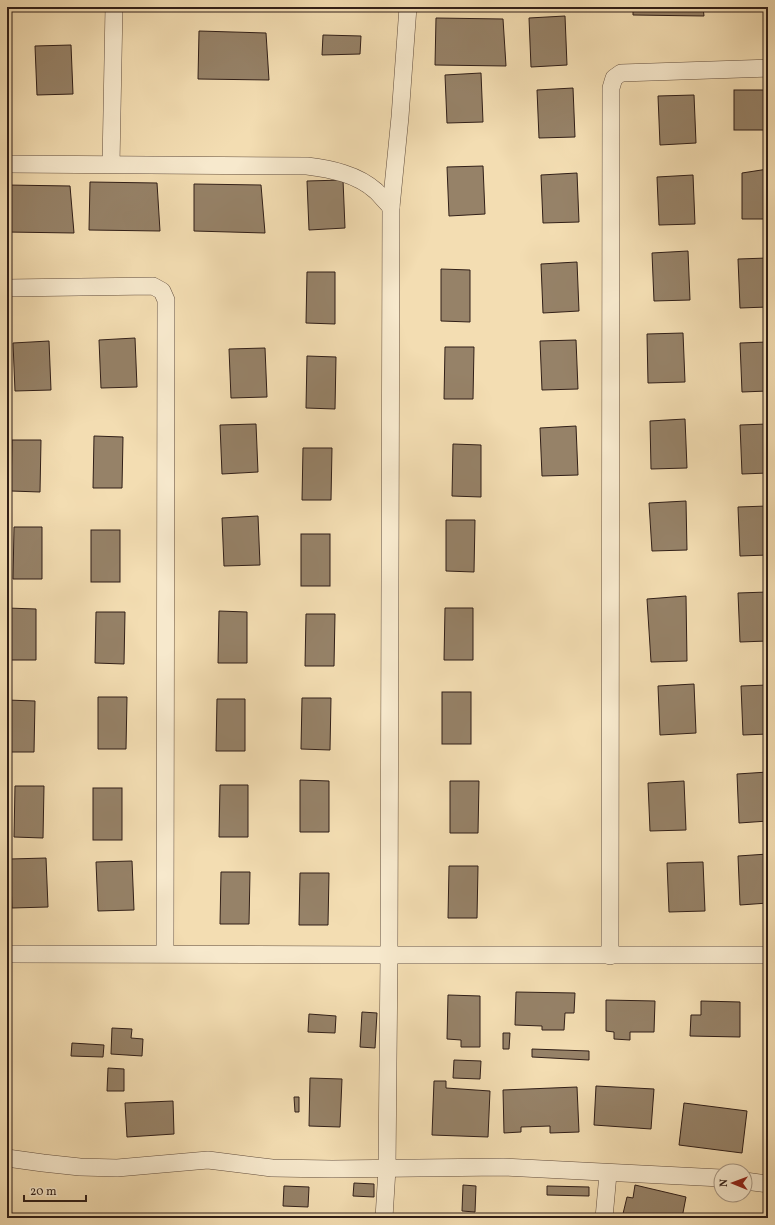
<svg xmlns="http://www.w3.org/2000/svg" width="775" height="1225" font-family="Vollkorn,serif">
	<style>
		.building { fill: #968268; stroke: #311f18 }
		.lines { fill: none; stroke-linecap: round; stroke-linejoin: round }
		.street-casing { stroke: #624e3e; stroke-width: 18 }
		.street { stroke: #f7e9cd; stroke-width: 17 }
	</style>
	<rect width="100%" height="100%" fill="#f3ddb2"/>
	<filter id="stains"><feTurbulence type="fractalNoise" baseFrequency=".005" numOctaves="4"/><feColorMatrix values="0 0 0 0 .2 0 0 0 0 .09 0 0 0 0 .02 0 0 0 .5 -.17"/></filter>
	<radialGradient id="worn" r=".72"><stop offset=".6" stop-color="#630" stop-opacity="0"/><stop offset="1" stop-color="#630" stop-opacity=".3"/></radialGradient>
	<!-- building -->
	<g class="building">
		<path d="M633,7H703L704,16L633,15Z"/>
		<path d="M730,7H768V11H729Z"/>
		<path d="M565,16L567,65L531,67L529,18Z"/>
		<path d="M436,18L503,19L506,66L435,65Z"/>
		<path d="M199,31L266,33L269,80L198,79Z"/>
		<path d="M323,35L361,36L360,54L322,55Z"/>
		<path d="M71,45L73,94L37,95L35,46Z"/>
		<path d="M481,73L483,122L447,123L445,75Z"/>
		<path d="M573,88L575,137L539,138L537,90Z"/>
		<rect x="734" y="90" width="34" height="40"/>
		<path d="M694,95L696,143L660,145L658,96Z"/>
		<path d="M483,166L485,214L449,216L447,167Z"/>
		<path d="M768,169V219H742V173Z"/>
		<path d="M577,173L579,222L543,223L541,175Z"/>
		<path d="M693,175L695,224L659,225L657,177Z"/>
		<path d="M343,180L345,228L309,230L307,181Z"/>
		<path d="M90,182L157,183L160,231L89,230Z"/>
		<path d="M194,184L261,185L265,233L194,231Z"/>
		<path d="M7,185L70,186L74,233L7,232Z"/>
		<path d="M688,251L690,300L654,301L652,253Z"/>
		<path d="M768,258V307L740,308L738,259Z"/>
		<path d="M577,262L579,311L543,313L541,264Z"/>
		<path d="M441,269L470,270V322L441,321Z"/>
		<path d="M307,272H335V324L306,323Z"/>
		<path d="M683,333L685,382L648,383L647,334Z"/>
		<path d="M135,338L137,387L101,388L99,340Z"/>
		<path d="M576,340L578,389L542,390L540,341Z"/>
		<path d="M49,341L51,390L15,391L13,343Z"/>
		<path d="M768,342V391L742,392L740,343Z"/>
		<path d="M445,347H474L473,399H444Z"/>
		<path d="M265,348L267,397L231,398L229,349Z"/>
		<path d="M307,356L336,357L335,409L306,408Z"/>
		<path d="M685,419L687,468L651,469L650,421Z"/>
		<path d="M256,424L258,472L222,474L220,425Z"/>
		<path d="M768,424V473L742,474L740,425Z"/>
		<path d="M576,426L578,475L542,476L540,428Z"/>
		<path d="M94,436L123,437L122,488H93Z"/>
		<path d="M12,440H41L40,492L11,491Z"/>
		<path d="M453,444L481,445V497L452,496Z"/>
		<path d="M303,448H332L331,500H302Z"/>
		<path d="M686,501L687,550L652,551L649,503Z"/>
		<path d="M768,506V555L740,556L738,507Z"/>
		<path d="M258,516L260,565L224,566L222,518Z"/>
		<path d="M446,520H475L474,572L446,571Z"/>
		<path d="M14,527H42V579H13Z"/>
		<rect x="91" y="530" width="29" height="52"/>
		<rect x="301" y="534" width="29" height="52"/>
		<path d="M768,592V641L740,642L738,593Z"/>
		<path d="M686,596L687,661L651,662L647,599Z"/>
		<path d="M7,608L36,609V660H7Z"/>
		<path d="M445,608H473V660H444Z"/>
		<path d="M219,611L247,612V663H218Z"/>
		<path d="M96,612H125L124,664L95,663Z"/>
		<path d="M306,614H335L334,666H305Z"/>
		<path d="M694,684L696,733L660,735L658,686Z"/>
		<path d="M768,685V734L743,735L741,686Z"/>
		<rect x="442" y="692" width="29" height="52"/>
		<path d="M98,697H127L126,749H98Z"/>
		<path d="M302,698H331L330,750L301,749Z"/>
		<path d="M217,699H245V751H216Z"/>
		<path d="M7,700L35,701L34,752H7Z"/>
		<path d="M768,772V821L739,823L737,774Z"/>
		<path d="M300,780L329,781V832H300Z"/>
		<path d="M450,781H479L478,833H450Z"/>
		<path d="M684,781L686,830L650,831L648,783Z"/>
		<path d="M220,785H248V837H219Z"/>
		<path d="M15,786H44L43,838L14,837Z"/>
		<rect x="93" y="788" width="29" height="52"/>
		<path d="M768,854V903L740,905L738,856Z"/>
		<path d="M46,858L48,907L12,908L10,859Z"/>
		<path d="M132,861L134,910L98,911L96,862Z"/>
		<path d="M703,862L705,911L669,912L667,863Z"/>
		<path d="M449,866H478L477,918H448Z"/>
		<path d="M221,872H250L249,924H220Z"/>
		<path d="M300,873H329L328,925H299Z"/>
		<path d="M516,992L575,993L574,1013H565L564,1030H542V1026L515,1025Z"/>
		<path d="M448,995L480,996V1047H461V1040L447,1039Z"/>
		<path d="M606,1000L655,1001L654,1032H630V1040L614,1039V1032L606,1031Z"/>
		<path d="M7,1001H10L11,1033H7Z"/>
		<path d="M701,1001L740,1002V1037L690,1036L691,1015H701Z"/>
		<path d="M362,1012L377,1013L375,1048L360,1047Z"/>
		<path d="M309,1014L336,1016L335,1033L308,1032Z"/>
		<path d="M112,1028L132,1029L131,1038L143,1039L142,1056L111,1054Z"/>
		<path d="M503,1033H510L509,1049H503Z"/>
		<path d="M72,1043L104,1045L103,1057L71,1056Z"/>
		<path d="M532,1049L589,1051V1060L532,1057Z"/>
		<path d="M454,1060L481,1061L480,1079L453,1078Z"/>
		<path d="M108,1068L124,1069V1091H107Z"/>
		<path d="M310,1078L342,1079L340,1127L309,1126Z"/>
		<path d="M434,1081H446V1088L490,1091L488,1137L432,1135Z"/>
		<path d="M596,1086L654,1089L651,1129L594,1125Z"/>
		<path d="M577,1087L579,1132L550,1133V1126L521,1127V1132L504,1133L503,1090Z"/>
		<path d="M294,1097H299V1112H295Z"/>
		<path d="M173,1101L174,1134L127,1137L125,1103Z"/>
		<path d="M684,1103L747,1111L742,1153L679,1145Z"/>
		<path d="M354,1183L374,1184V1197L353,1196Z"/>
		<path d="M463,1185L476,1186L475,1212L462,1211Z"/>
		<path d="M635,1185L686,1197L682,1218H622L627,1197L633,1198Z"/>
		<path d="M284,1186L309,1187L308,1207L283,1206Z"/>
		<path d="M547,1186L589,1187V1196L547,1195Z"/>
		<rect x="102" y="1214" width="16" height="4"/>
		<rect x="307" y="1214" width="27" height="4"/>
		<path d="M80,1215V1218H38Z"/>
		<rect x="476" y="1215" width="21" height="3"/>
	</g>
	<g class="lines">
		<!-- street casing -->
		<g class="street-casing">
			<g id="street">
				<path d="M7,164L307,166C331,169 357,174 376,191C381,196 386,202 391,207"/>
				<path d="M111,164L114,7"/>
				<path d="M7,288L153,286L162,291L166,300L165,953"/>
				<path d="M7,954C261,953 514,957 768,955"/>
				<path d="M610,956L611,88L614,78L621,73L768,68"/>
				<path d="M7,1158L43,1163L80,1167L117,1168L208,1160L272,1168L332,1169L503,1167L721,1178"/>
				<path d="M745,1181L768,1184"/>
				<path d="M384,1218L387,1169L389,955L391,207L400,117L408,7"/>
				<path d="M604,1218L608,1174"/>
			</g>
		</g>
		<!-- street -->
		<use href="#street" class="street"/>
	</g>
	<!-- margin -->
	<rect width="775" height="1225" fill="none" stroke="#f3ddb2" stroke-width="24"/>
	<rect x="8" y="8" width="759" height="1209" fill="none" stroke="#311f18" stroke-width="2"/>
	<rect x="12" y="12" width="751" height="1201" fill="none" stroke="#311f18"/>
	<!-- north arrow -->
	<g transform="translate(733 1183) rotate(271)"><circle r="19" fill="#f7e9cd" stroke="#a89885"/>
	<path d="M0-3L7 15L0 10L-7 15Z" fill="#8f2418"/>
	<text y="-6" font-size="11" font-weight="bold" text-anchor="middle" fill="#311f18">N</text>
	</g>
	<!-- scale -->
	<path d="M24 1195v6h62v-6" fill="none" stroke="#311f18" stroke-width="2"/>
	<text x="30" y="1195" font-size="12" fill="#311f18" stroke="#f7e9cd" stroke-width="3" paint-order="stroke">20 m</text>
	<rect width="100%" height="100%" filter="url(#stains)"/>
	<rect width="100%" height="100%" fill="url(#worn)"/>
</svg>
